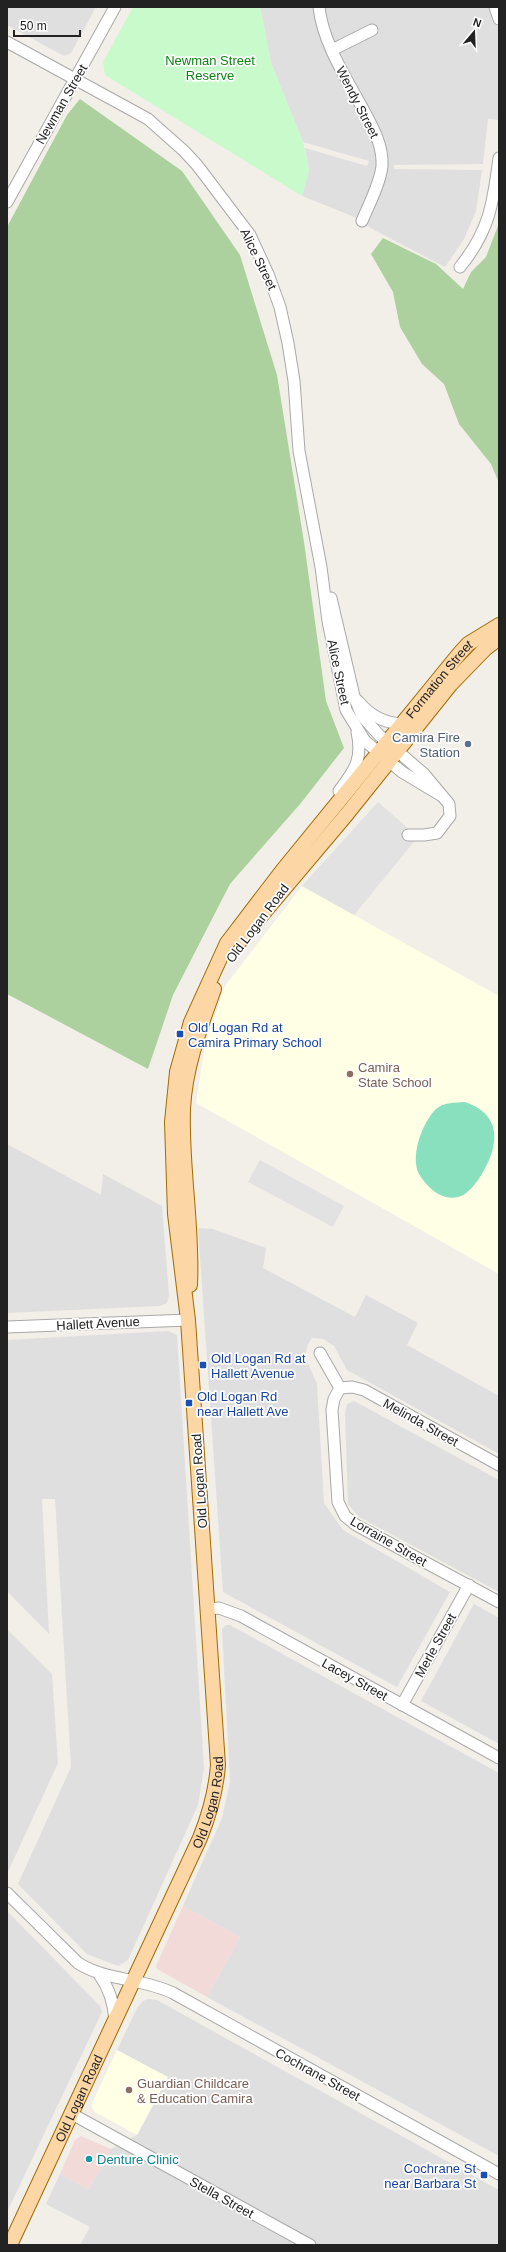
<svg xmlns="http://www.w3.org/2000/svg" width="506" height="2252" font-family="Helvetica,sans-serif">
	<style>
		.residential { fill: #e0dfdf }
		.commercial { fill: #f2dad9 }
		.education { fill: #ffffe5 }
		.forest { fill: #add19e }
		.park { fill: #c8facc }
		.pitch { fill: #88e0be }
		.parking { fill: #e2e2e2 }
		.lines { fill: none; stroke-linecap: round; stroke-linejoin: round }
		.minor-casing { stroke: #a9a9a9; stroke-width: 13 }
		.major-casing { stroke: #a06b00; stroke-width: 16 }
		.minor { stroke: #fff; stroke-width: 11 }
		.major { stroke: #fcd6a4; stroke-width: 14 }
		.service-dot { fill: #5c6f8a; stroke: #fff; stroke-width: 1.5 }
		.transit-dot { fill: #1a4fb4; stroke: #fff; stroke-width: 1.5 }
		.education-dot { fill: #8d6e63; stroke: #fff; stroke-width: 1.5 }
		.culture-dot { fill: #0f9aa8; stroke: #fff; stroke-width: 1.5 }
		.labels { text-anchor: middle; stroke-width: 3.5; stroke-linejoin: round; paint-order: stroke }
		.park-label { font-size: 13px; fill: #0c8416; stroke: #fff }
		.street-label { font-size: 13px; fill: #222; stroke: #fff }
		.service-label { font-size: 13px; fill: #4e5e75; stroke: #fff; text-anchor: end }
		.transit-label { font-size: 13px; fill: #164399; stroke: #fff; text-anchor: start }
		.education-label { font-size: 13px; fill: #785e54; stroke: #fff; text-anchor: start }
		.culture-label { font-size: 13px; fill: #0d838f; stroke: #fff; text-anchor: start }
	</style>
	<rect width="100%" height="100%" fill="#f2efe9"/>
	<!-- residential -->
	<g class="residential">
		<path d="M7,7H96L71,53L64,56L7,25Z"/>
		<path d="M260,7H499V120L488,119L483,164L394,165V169L482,170L476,211L464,239L445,267L376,231L352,216L302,196L309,170L305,148L367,166L369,161L303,142L271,63Z"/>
		<path d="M7,1144L101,1195L103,1174L162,1206L169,1295L167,1303L160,1306L7,1313Z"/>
		<path d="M198,1228L213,1229L266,1248L263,1268L355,1317L366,1295L418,1323L407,1345L499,1396V1454L347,1370L334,1346L323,1339L312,1338L308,1344L305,1357L317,1384L324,1503L343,1530L450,1592L397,1687L223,1592Z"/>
		<path d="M168,1331L177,1335L204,1768L198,1805L128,1960L118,1966L87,1954L18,1884L71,1767L55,1499H42L49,1634L7,1591V1340Z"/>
		<path d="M354,1401L499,1480V1592L359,1517L348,1504L345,1413L347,1404Z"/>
		<path d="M474,1604L499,1618V1744L421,1701Z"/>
		<path d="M226,1625H230L499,1773V2156L207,1997L240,1937L183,1906L222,1818L230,1782L222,1629Z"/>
		<path d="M7,1629L52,1674L58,1763L7,1874Z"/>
		<path d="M7,1911L100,2006L102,2012L7,2212Z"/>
		<path d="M149,1999L157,2000L499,2190V2245H80L90,2227L46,2204L60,2174L89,2190L111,2149L137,2135L168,2078L117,2050L137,2008L143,2001Z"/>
	</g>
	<!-- commercial -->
	<g class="commercial">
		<path d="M183,1906L240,1937L207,1997L157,1969L156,1966Z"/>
		<path d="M81,2136L111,2149L89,2190L60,2174L75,2140Z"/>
	</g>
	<!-- education -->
	<g class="education">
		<path d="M302,886L499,996V1274L196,1103L205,1045L225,986Z"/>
		<path d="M117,2050L168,2077L137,2135L95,2112L92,2108V2103Z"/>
	</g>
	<!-- forest -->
	<g class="forest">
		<path d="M80,99L182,171L240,255L277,375L304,542L326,701L344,748L301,803L230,884L173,995L148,1069L7,994V227L67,115Z"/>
		<path d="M499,223V483L491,464L459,424L444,384L422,364L400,327L393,292L371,254L383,238L436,264L463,289L471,272L486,257Z"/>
	</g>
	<!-- park -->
	<path class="park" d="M133,7H260L271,63L303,142L309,170L302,196L105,75L103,62Z"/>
	<!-- pitch -->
	<path class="pitch" d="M465,1102C501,1114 500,1143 483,1172C478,1181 468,1195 458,1197C441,1201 427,1187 419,1174C410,1156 422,1123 436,1109C444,1102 455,1103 465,1102Z"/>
	<!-- parking -->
	<g class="parking">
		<path d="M378,802L418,837L354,915L302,886Z"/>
		<path d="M260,1160L344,1206L333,1227L248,1182Z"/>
	</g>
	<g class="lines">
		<!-- minor casing -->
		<g class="minor-casing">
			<g id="minor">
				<path d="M319,7C323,44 347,79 364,111C373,128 383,145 382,166C380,184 369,204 362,221"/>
				<path d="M495,7L499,19"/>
				<path d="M7,42L148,119L184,151L197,165L250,235L268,274L280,307L288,343L294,381L299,451L321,567L328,621L346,710L365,741L402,772L442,796"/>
				<path d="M332,50L372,30"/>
				<path d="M7,202L115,7"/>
				<path d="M460,267C490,230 493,203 499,158"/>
				<path d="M331,598L354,696L362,716L379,735L424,774L449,804L450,816L437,833L424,835H408"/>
				<path d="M358,701C370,716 384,723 402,724"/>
				<path d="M339,791C355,770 363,759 357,732"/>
				<path d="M7,1327L188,1320"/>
				<path d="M320,1353L340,1388L334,1399L332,1410L338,1502L345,1516L356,1525L499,1602"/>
				<path d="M340,1388L352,1387L364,1390L499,1465"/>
				<path d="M208,1609L219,1608L241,1616L499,1758"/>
				<path d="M402,1705L469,1585"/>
				<path d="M7,1893L78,1963C106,1981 142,1978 173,1993L499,2174"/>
				<path d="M99,1974C109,1988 114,2003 115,2021"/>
				<path d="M72,2114L310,2245"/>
			</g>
		</g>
		<!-- major casing -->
		<g class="major-casing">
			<g id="major">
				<path d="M240,941L347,814L451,684L485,649L499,638"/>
				<path d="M190,1285C193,1227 181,1168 183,1109C185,1067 200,1028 214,989"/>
				<path id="s1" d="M10,2245L200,1838C210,1813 216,1791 218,1765L188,1320L175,1214L172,1122L177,1072L191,1022L227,943L282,871L459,654L468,644L499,625"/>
			</g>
		</g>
		<!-- minor -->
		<use href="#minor" class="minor"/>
		<!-- major -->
		<use href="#major" class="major"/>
	</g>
	<!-- markers -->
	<circle class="service-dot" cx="468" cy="744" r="4"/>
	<g class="transit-dot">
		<rect x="176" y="1030" width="8" height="8" rx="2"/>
		<rect x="199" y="1361" width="8" height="8" rx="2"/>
		<rect x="185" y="1399" width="8" height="8" rx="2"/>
		<rect x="480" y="2171" width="8" height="8" rx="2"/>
	</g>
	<g class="education-dot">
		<circle cx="350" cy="1074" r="4"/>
		<circle cx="129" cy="2090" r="4"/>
	</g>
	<circle class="culture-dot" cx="89" cy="2159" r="4"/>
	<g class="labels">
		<!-- park labels -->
		<g class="park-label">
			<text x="210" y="65">Newman Street<tspan x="210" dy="15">Reserve</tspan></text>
		</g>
		<!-- street labels -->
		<g class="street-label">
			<text transform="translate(358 102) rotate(63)" y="5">Wendy Street</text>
			<text transform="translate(61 104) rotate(-60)" y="5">Newman Street</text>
			<text transform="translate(259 259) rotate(64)" y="5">Alice Street</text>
			<text transform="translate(339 672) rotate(78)" y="5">Alice Street</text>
			<text dy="5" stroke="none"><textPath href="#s1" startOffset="1697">Formation Street</textPath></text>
			<text transform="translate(257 923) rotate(-53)" y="5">Old Logan Road</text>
			<text transform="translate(98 1323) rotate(-3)" y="5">Hallett Avenue</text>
			<text transform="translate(421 1422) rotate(29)" y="5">Melinda Street</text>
			<text transform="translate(199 1481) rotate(-94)" y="5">Old Logan Road</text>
			<text transform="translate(389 1541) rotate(30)" y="5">Lorraine Street</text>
			<text transform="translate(435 1645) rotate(-61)" y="5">Merle Street</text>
			<text transform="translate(355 1679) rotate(29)" y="5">Lacey Street</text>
			<text dy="5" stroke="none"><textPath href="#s1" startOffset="486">Old Logan Road</textPath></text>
			<text transform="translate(318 2074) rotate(29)" y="5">Cochrane Street</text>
			<text dy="5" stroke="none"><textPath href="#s1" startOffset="162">Old Logan Road</textPath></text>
			<text transform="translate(222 2197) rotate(29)" y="5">Stella Street</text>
		</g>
		<!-- service labels -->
		<g class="service-label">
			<text x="460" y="742">Camira Fire<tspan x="460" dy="15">Station</tspan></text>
		</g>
		<!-- transit labels -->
		<g class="transit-label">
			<text x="188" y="1032">Old Logan Rd at<tspan x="188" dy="15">Camira Primary School</tspan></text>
			<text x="211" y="1363">Old Logan Rd at<tspan x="211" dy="15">Hallett Avenue</tspan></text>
			<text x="197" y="1401">Old Logan Rd<tspan x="197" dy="15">near Hallett Ave</tspan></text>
			<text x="476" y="2173" text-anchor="end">Cochrane St<tspan x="476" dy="15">near Barbara St</tspan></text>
		</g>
		<!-- education labels -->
		<g class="education-label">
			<text x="358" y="1072">Camira<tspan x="358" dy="15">State School</tspan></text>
			<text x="137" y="2088">Guardian Childcare<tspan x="137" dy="15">&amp; Education Camira</tspan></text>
		</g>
		<!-- culture labels -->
		<g class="culture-label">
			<text x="97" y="2164">Denture Clinic</text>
		</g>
	</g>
	<!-- border -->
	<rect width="506" height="2252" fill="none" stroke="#222222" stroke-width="16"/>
	<!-- north arrow -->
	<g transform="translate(474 32) rotate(19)" stroke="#ffffff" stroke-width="3" paint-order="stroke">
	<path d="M0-3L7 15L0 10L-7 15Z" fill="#222222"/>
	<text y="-6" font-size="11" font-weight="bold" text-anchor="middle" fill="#222222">N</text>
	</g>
	<!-- scale -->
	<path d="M14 30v6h66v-6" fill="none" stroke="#222222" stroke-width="2"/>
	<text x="20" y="30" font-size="12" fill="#222222" stroke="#ffffff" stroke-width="3" paint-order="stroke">50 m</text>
</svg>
